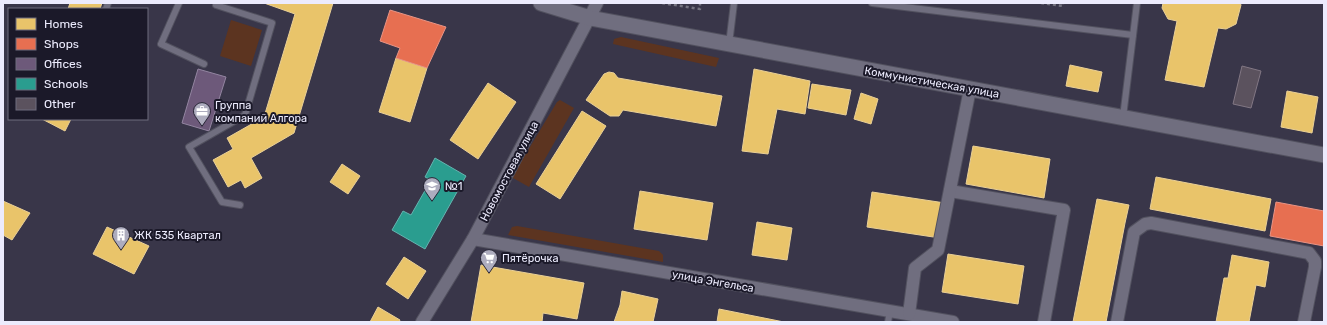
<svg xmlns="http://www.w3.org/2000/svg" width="1327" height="325" font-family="Rubik,sans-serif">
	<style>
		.green { fill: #5c3420 }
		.homes { fill: #e9c46a; stroke: #ead096 }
		.shops { fill: #e76f51; stroke: #e89485 }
		.offices { fill: #6d597a; stroke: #9385a1 }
		.schools { fill: #2a9d8f; stroke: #64b4b0 }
		.building { fill: #5b525e; stroke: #827784 }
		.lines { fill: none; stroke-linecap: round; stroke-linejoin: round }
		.service-casing { stroke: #52515f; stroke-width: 8 }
		.minor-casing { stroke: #52515f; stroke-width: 14 }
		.tertiary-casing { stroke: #52515f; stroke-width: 17 }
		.path { stroke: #757481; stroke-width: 2.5; stroke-dasharray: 3 3; stroke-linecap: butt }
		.service { stroke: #706e7f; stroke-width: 6 }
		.minor { stroke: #706e7f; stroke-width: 12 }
		.tertiary { stroke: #706e7f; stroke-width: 15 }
		.labels { text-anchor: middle; stroke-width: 4; stroke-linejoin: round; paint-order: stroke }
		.street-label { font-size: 11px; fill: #ecebfd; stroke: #1b1929 }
		.poi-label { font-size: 11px; fill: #ecebfd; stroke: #1b1929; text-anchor: start }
	</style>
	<rect width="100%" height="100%" fill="#393649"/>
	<!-- green -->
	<g class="green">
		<path d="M231,20L262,30L251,66L220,56Z"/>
		<path d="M621,37L719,58L716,67L613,44L614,39Z"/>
		<path d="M560,100L574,108L529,187L513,178V175L557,102Z"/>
		<path d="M517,226L659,251L663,255V262L508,235L512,227Z"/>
	</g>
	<!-- homes -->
	<g class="homes">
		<path d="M70,3H102L100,9H68Z"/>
		<path d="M264,3H333L294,133L251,158L262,178L245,188L241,180L228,187L213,160L233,149L227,138L264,117L295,14Z"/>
		<path d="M1163,3H1240L1241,5L1236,24L1226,29L1218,28L1204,87L1165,80L1177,21L1168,19L1162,8Z"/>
		<path d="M396,58L427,68L410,122L379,112Z"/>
		<path d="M1070,65L1102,72L1098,92L1066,86Z"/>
		<path d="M754,69L810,81L805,114L777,109L768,154L742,151Z"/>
		<path d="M609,72L614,73L618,78L722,96L716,126L623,110L619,116H610L586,100L604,74Z"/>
		<path d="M488,83L516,102L478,159L450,140Z"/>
		<path d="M812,84L851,90L846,115L808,108Z"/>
		<path d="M1287,91L1318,97L1312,133L1281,127Z"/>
		<path d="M861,93L878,99L871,124L854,119Z"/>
		<path d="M582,111L606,126L560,199L536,184Z"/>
		<path d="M42,119H71L65,131Z"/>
		<path d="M973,146L1050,159L1044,198L966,184Z"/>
		<path d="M342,164L360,176L348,194L330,182Z"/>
		<path d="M1156,177L1271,199L1265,231L1150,209Z"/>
		<path d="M640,191L713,203L707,240L634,229Z"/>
		<path d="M872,192L945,203L940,238L867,227Z"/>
		<path d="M1097,199L1129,205L1125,223L1106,322H1073Z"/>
		<path d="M3,201L30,213L12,240L3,235Z"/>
		<path d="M757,222L792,228L787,260L752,255Z"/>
		<path d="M107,227L149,246L134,274L93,254Z"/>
		<path d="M948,254L1024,266L1018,304L942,292Z"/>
		<path d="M1232,255L1269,262L1265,287L1256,285L1249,322H1216L1224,278H1228Z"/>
		<path d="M404,257L426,271L408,299L386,284Z"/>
		<path d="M481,265L584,283L577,319L543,313L542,322H471Z"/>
		<path d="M622,291L658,299L653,322H614L620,305Z"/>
		<path d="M378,307L400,320L399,322H370Z"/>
		<path d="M719,309L784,322H717Z"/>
	</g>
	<!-- shops -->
	<g class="shops">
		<path d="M390,10L446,27L427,68L396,58L400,48L380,41Z"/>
		<path d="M1276,202L1324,211V246L1270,236Z"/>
	</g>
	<!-- offices -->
	<path class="offices" d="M198,69L226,77L209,131L182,123Z"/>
	<!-- schools -->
	<path class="schools" d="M435,158L466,176L425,249L392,230L403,211L411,215L431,180L425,177Z"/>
	<!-- building -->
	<path class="building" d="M1242,66L1261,71L1251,108L1233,104Z"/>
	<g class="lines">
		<!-- service casing -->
		<g class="service-casing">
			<g id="service">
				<path d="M179,3L161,44L204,64"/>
				<path d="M217,3L216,5L272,23L245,115L189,147L222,202L240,205"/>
				<path d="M872,3L1133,35"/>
				<path d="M106,9L108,3"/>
				<path d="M730,36L734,3"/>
				<path d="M1123,117L1137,3"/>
				<path d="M888,322L890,311"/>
			</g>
		</g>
		<!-- minor casing -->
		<g class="minor-casing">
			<g id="minor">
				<path d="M950,191L1064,210L1044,322"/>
				<path d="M473,239L953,322"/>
				<path d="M909,314L915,268L938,250L970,89"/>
				<path d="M422,322L473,239L597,3"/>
				<path d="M1117,322L1134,232L1145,224L1151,223L1309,253L1315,261V267L1304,322"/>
			</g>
		</g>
		<!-- tertiary casing -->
		<g class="tertiary-casing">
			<path id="tertiary" d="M541,3L590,18L1324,155"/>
		</g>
		<!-- path -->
		<g class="path">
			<path d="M662,3L700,9V3"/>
			<path d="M1041,3L1063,6V3"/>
		</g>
		<!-- service -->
		<use href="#service" class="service"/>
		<!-- minor -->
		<use href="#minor" class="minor"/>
		<!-- tertiary -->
		<use href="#tertiary" class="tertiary"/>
	</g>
	<!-- icons -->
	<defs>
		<g id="office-pin" transform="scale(0.9)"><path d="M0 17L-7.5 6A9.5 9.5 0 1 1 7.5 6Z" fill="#adacbe" stroke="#1b1929"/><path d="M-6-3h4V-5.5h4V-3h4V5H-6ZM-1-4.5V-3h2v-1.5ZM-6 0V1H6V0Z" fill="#fff"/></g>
		<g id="school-pin" transform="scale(0.9)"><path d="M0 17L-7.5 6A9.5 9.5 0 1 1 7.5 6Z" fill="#adacbe" stroke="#1b1929"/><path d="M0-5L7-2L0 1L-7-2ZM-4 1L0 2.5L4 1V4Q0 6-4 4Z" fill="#fff"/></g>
		<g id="building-pin" transform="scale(0.9)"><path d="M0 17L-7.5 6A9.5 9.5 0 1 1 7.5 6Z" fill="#adacbe" stroke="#1b1929"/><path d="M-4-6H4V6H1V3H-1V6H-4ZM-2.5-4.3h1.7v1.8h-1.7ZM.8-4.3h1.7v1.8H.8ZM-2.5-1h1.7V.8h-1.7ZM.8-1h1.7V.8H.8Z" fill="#fff"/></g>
		<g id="supermarket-pin" transform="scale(0.9)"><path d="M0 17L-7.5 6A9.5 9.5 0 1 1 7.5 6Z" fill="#adacbe" stroke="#1b1929"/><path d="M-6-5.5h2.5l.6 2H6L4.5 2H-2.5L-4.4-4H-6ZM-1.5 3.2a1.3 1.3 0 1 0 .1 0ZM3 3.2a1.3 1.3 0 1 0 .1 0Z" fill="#fff"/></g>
	</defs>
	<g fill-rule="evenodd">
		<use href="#office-pin" x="202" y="111"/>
		<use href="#school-pin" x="432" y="186"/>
		<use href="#building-pin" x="121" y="235"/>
		<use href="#supermarket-pin" x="489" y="258"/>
	</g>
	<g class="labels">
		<!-- street labels -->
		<g class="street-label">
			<text transform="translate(932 82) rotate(10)" y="4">Коммунистическая улица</text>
			<text transform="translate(509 171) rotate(-62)" y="4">Новомостовая улица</text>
			<text transform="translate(713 281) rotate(10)" y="4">улица Энгельса</text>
		</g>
		<!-- poi labels -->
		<g class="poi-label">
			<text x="215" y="109">Группа<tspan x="215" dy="13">компаний Алгора</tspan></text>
			<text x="445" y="190">№1</text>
			<text x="134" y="239">ЖК 535 Квартал</text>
			<text x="502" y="262">Пятёрочка</text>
		</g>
	</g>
	<!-- border -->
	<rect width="1327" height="325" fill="none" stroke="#ecebfd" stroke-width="8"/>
	<!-- legend -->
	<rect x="8" y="8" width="140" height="112" fill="#1b1929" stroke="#6f6d7e"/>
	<rect x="16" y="18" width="20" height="12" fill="#e9c46a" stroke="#6f6d7e"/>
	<text x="44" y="28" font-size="12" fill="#ecebfd">Homes</text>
	<rect x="16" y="38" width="20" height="12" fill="#e76f51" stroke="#6f6d7e"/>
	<text x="44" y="48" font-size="12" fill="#ecebfd">Shops</text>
	<rect x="16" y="58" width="20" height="12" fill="#6d597a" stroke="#6f6d7e"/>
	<text x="44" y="68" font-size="12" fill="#ecebfd">Offices</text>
	<rect x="16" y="78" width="20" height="12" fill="#2a9d8f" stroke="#6f6d7e"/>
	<text x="44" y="88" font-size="12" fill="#ecebfd">Schools</text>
	<rect x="16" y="98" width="20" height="12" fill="#5b525e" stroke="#6f6d7e"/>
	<text x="44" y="108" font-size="12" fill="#ecebfd">Other</text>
</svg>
